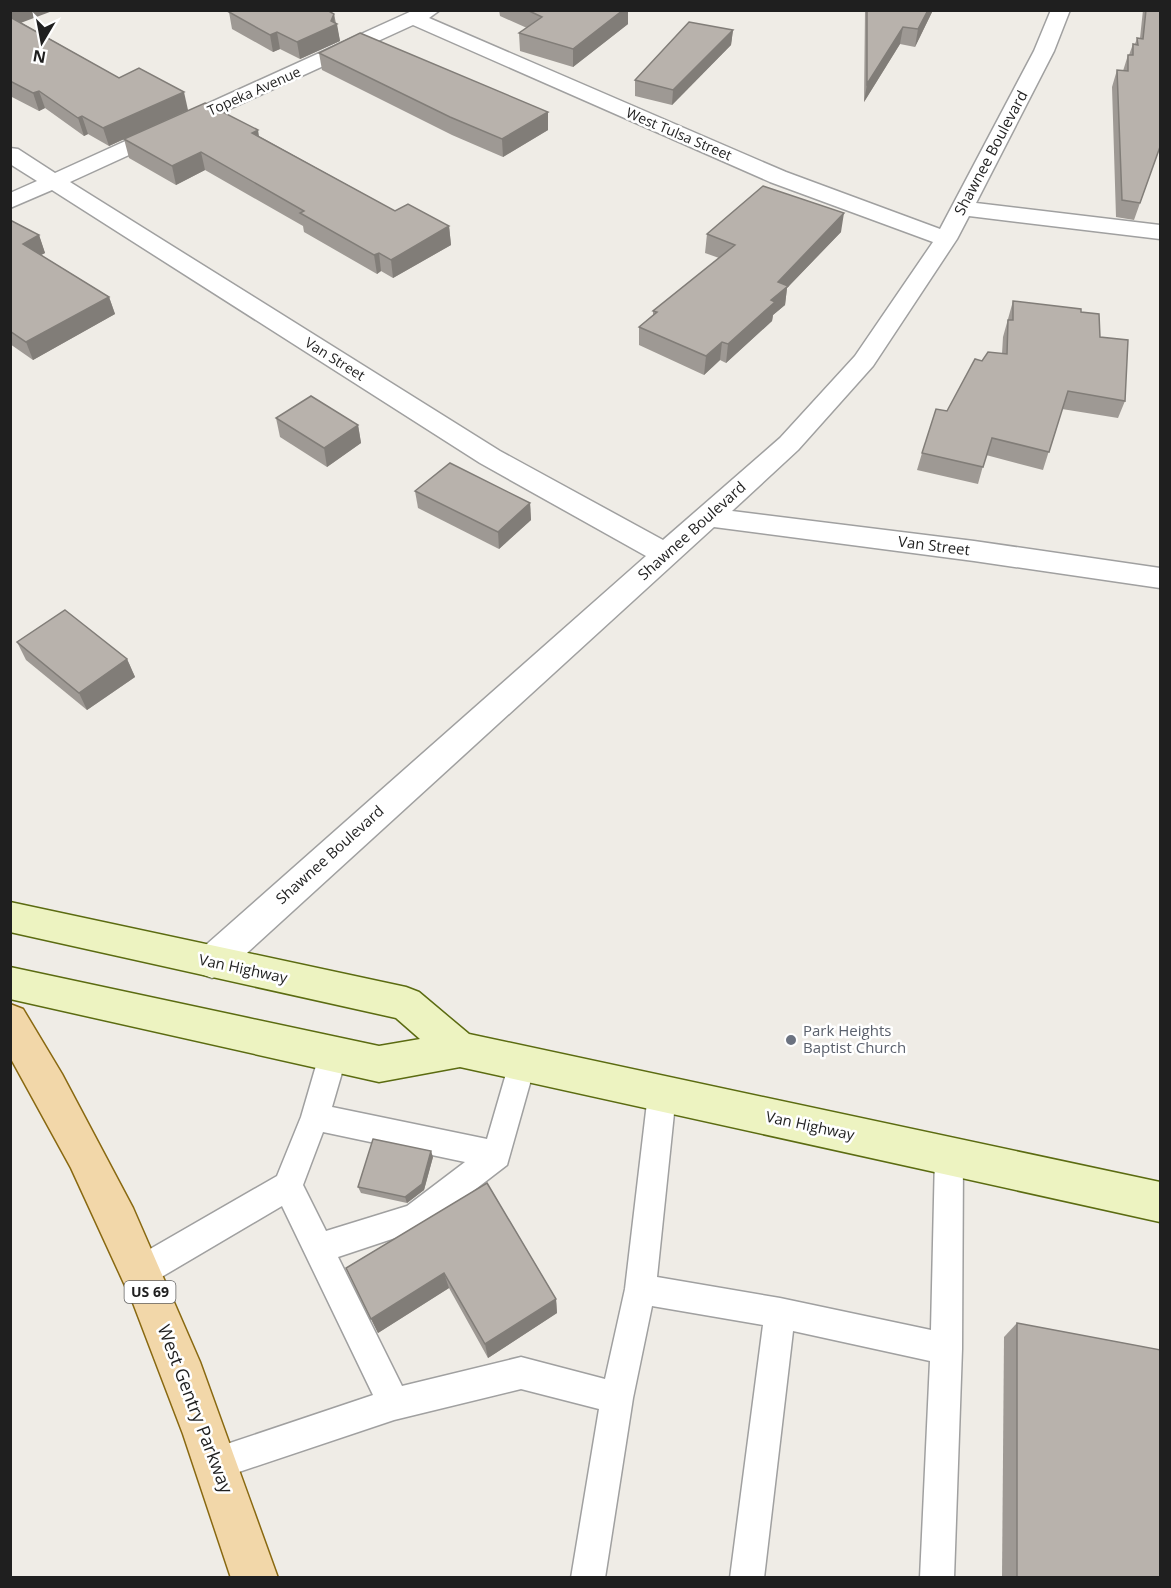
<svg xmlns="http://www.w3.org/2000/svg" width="1171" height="1588" font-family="'Open Sans',sans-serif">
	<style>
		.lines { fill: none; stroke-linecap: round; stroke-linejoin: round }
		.service-casing { stroke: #a0a0a0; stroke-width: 3 }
		.minor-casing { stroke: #a0a0a0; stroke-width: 3 }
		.secondary-casing { stroke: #5b6b11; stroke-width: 3 }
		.primary-casing { stroke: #896911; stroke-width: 3 }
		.service { fill: #fff; fill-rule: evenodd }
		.minor { fill: #fff; fill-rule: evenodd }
		.secondary { fill: #edf3c1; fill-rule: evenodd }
		.primary { fill: #f2d7a9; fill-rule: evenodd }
		.wall { fill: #9e9994 }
		.shaded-wall { fill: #817d78 }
		.building { fill: #b8b2ac; stroke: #817d78; stroke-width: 1.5 }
		.worship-dot { fill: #6b7280; stroke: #fff; stroke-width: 2 }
		.labels { text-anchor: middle; stroke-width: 5; stroke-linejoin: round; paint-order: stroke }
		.far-street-label { font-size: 14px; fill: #1f1f1f; stroke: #fff }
		.shield { fill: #fff; stroke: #626262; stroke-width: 1.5 }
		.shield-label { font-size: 14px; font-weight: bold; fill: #1f1f1f }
		.street-label { font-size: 15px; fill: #1f1f1f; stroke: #fff }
		.worship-label { font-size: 15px; fill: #5b616d; stroke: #fff; text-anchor: start }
		.near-street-label { font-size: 18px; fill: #1f1f1f; stroke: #fff }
	</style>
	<rect width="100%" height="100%" fill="#efece6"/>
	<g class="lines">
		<!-- service casing -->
		<g class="service-casing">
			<path id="service" d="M334,1039L344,1043L348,1052L332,1107L487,1139L512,1053L522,1049L532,1053L536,1062L507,1165L425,1228L338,1257L402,1386L521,1357L605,1379L625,1289L648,1094L652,1085L662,1081L672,1085L676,1094L657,1277L780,1298L931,1330L935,1156L939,1146L949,1142L959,1146L963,1156L962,1349L954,1578H920L930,1361L793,1331L764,1578H730L763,1325L652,1306L633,1398L605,1578H571L599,1409L521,1389L394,1420L218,1479L206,1475L202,1463L206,1451L373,1395L282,1206L153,1282L142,1286L131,1282L127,1271L131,1260L277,1176L301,1117L320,1052L324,1043ZM323,1132L465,1162L407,1206L326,1231L303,1185Z"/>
		</g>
		<!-- minor casing -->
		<g class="minor-casing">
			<path id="minor" d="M414,10H440L429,18L786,172L940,229L1034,51L1051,10H1070L1054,51L976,203L1160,225V239L969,216L957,239L873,366L798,450L732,511L974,541L1160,568V588L974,561L714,527L225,973L212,978L199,973L194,962L199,951L646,556L480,463L52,190L10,208V193L37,181L10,164V148L18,149L55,173ZM413,25L770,182L933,242L855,356L780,438L663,540L500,451L70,182Z"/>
		</g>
		<!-- secondary casing -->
		<g class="secondary-casing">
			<path id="secondary" d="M10,902L406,987L419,992L469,1034L1160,1182V1222L460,1067L379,1082L10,999V967L379,1046L420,1039L396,1018L10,932Z"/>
		</g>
		<!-- primary casing -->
		<g class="primary-casing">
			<path id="primary" d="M10,1004L23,1009L62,1074L133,1208L200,1362L278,1578H231L183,1434L133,1303L71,1168L10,1057Z"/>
		</g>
		<!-- service -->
		<use href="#service" class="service"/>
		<!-- minor -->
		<use href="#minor" class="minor"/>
		<!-- secondary -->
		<use href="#secondary" class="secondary"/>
		<!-- primary -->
		<use href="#primary" class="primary"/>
	</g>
	<!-- wall -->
	<g class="wall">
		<path d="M10,10L22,23L119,78L188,110L259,136L395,211L449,226L451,245L393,278L381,271L377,274L304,232L303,226L205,170L176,185L129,158L124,139L109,146L88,134L84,136L45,108L39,111L10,96Z"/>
		<path d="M499,10H628V24L573,67L520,51L519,33L527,28L500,16Z"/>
		<path d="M865,10H933L915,47L900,44L864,102Z"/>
		<path d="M1143,10H1161V144L1134,220L1116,217L1112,87L1117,70L1123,71L1128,55H1129L1133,44H1135L1137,38H1140Z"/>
		<path d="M229,12H331L334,14L340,41L300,59L280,49L273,52L232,29Z"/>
		<path d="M733,30L731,45L672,105L635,96V80Z"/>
		<path d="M319,53L548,112V130L503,157L452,135L322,70Z"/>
		<path d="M10,220L39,235L45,253L41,255L109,297L115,314L33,360L10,344Z"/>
		<path d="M841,232L787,288L785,305L773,315L772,321L726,363L720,360L704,375L639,345V327L653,315V311L719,258L705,253L707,234Z"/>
		<path d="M1013,301L1081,312L1100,337L1125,401L1118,418L1062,409L1043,470L986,455L978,484L917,470L922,453L947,411L982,361L1002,354L1003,337Z"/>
		<path d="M276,418L358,425L361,443L327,467L280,437Z"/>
		<path d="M415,491L530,503L531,520L499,549L418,508Z"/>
		<path d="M17,642L127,659L135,677L87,710L26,660Z"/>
		<path d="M433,1157L424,1190L407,1203L361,1193L358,1187Z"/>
		<path d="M487,1183L556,1299L557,1313L488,1358L449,1288L378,1333L346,1268Z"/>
		<path d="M1017,1323L1161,1578H1002L1004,1337Z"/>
	</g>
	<!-- shaded-wall -->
	<g class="shaded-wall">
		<path d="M10,10H55L10,27Z"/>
		<path d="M324,10H331L332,18L334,14L335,25L337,24L340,41L300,59L297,42Z"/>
		<path d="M623,10H628V24L573,67V49Z"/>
		<path d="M928,10H933L915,47L918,29Z"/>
		<path d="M903,27L900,44L864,102L867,84Z"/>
		<path d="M733,30L731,45L672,105L673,90Z"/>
		<path d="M277,32L280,49L273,52L270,35Z"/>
		<path d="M39,91L45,108L39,111L33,93Z"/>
		<path d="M184,92L188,110L109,146L103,128Z"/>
		<path d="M548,112V130L503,157L502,139Z"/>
		<path d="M82,116L88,134L84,136L78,118Z"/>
		<path d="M258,130L261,149L252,133Z"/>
		<path d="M201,152L205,170L176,185L172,166Z"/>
		<path d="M844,213L841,232L787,288L785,305L773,315L772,321L726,363L728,344L771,300L778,282Z"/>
		<path d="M449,226L451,245L393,278L391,260Z"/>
		<path d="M39,235L45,253L29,261L23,244Z"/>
		<path d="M379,253L381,271L377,274L374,255Z"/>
		<path d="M109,297L115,314L33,360L26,342Z"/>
		<path d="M722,342L720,360L704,375L706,356Z"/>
		<path d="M358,425L361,443L327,467L324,448Z"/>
		<path d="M530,503L531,520L499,549L498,532Z"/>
		<path d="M127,659L135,677L87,710L79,693Z"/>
		<path d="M431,1151L433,1157L424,1190L407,1203L405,1197Z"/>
		<path d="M444,1273L449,1288L378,1333L371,1319Z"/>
		<path d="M556,1299L557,1313L488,1358L485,1344Z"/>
	</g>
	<!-- building -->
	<g class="building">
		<path d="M233,10H327L334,14L331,21L337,24L297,42L277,32L270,35L229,12Z"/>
		<path d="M527,10H623L573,49L519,33L542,17Z"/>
		<path d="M867,10H928L918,29L903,27L867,84Z"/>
		<path d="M1146,10H1161V144L1140,203L1122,200L1117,70L1128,71V55H1133V44L1138,45L1137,38L1143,39Z"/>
		<path d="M10,17L119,78L139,68L184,92L103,128L82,116L78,118L39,91L33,93L10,81Z"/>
		<path d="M689,22L733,30L673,90L635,80Z"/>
		<path d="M360,33L548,112L502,139L450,117L319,53Z"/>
		<path d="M205,103L258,130L252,133L395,211L408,204L449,226L391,260L379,253L374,255L300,213L304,211L201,152L172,166L124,139Z"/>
		<path d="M763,186L844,213L778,282L788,286L771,300L775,302L728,344L722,342L706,356L639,327L657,312L653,311L735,245L707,234Z"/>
		<path d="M10,220L39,235L23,244L109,297L26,342L10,331Z"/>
		<path d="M1013,301L1081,309V312L1099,314L1100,337L1128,340L1125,401L1068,391L1049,452L992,438L983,467L922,453L936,409L947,411L975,359L982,361L988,352L1007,354L1008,320H1013Z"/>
		<path d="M311,396L358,425L324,448L276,418Z"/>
		<path d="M450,463L530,503L498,532L415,491Z"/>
		<path d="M65,610L127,659L79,693L17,642Z"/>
		<path d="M373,1139L431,1151L422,1184L405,1197L358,1187Z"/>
		<path d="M487,1183L556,1299L485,1344L444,1273L371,1319L346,1268Z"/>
		<path d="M1017,1323L1161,1350V1578H1017Z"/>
	</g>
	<!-- markers -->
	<circle class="worship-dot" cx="791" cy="1040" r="6"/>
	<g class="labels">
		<!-- far-street labels -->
		<g class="far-street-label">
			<text transform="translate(254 91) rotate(-24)" y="5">Topeka Avenue</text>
			<text transform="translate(679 134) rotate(23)" y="5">West Tulsa Street</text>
			<text transform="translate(335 359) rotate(32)" y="5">Van Street</text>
		</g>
		<!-- shield labels -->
		<rect class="shield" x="124.5" y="1281" width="51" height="22" rx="4.5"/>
		<g class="shield-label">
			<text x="150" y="1297">US 69</text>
		</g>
		<!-- street labels -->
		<g class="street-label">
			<text transform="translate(991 153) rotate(-62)" y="5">Shawnee Boulevard</text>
			<text transform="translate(692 531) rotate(-42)" y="5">Shawnee Boulevard</text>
			<text transform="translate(934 546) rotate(7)" y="5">Van Street</text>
			<text transform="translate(330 855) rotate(-42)" y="5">Shawnee Boulevard</text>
			<text transform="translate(243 969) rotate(12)" y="5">Van Highway</text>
			<text transform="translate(810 1126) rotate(12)" y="5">Van Highway</text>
		</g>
		<!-- worship labels -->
		<g class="worship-label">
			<text x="803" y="1036">Park Heights<tspan x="803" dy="17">Baptist Church</tspan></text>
		</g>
		<!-- near-street labels -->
		<g class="near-street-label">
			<text transform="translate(195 1409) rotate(69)" y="6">West Gentry Parkway</text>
		</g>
	</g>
	<!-- border -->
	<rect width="1171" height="1588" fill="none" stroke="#1f1f1f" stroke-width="24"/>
	<!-- north arrow -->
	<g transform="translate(42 42) rotate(190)" stroke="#ffffff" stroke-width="4.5" paint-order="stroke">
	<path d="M0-4.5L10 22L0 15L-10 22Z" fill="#1f1f1f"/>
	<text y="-9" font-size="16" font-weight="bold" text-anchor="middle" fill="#1f1f1f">N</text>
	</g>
</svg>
